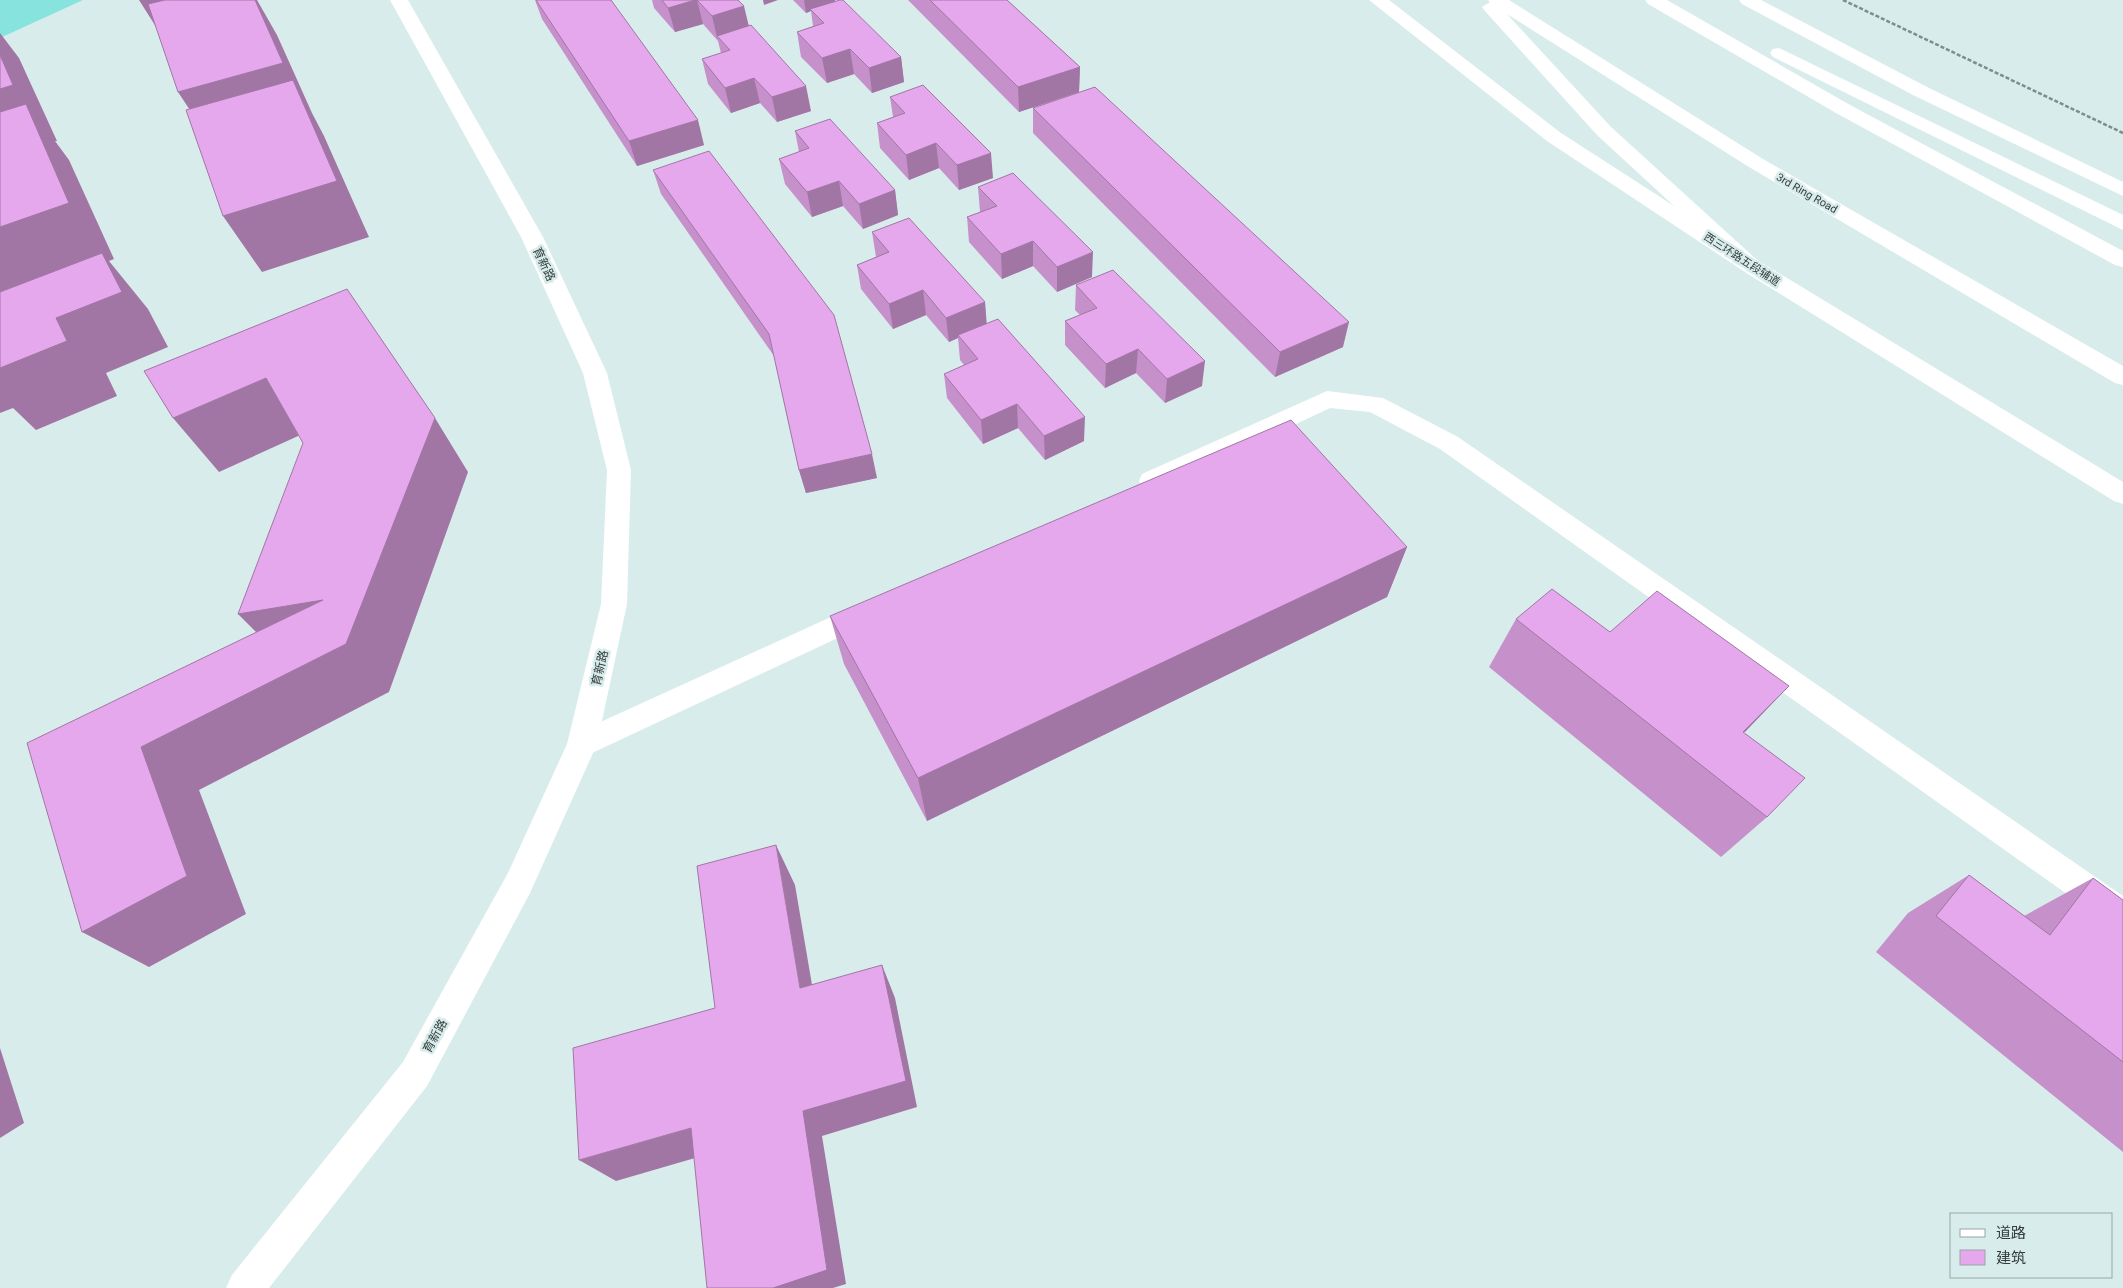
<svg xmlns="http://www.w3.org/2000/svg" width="2123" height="1288" font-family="Roboto,'Noto Sans SC',sans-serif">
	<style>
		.green { fill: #87e3dd }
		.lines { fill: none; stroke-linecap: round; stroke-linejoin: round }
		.path { stroke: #7e8c8b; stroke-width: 2.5; stroke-dasharray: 4 2; stroke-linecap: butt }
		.service { fill: #fff; fill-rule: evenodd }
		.minor { fill: #fff; fill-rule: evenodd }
		.secondary { fill: #fff; fill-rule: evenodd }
		.trunk { fill: #fff; fill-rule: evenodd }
		.wall { fill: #c690cb }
		.shaded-wall { fill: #a176a5 }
		.building { fill: #e6a8ec; stroke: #a176a5 }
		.labels { text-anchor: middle; stroke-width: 5; stroke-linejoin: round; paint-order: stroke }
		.far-street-label { font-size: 11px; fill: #343c3c; stroke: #d8edeb }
		.street-label { font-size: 12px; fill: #343c3c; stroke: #d8edeb }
	</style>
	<rect width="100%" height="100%" fill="#d8edeb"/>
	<!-- green -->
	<path class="green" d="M0,0H83L0,38Z"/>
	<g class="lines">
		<!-- path -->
		<path class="path" d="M1843,0L2123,133"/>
		<!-- service -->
		<g class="service">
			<path d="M1327,391L1383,398L1458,437L2123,896V930L2112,926L1440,449L1370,412L1330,408L1160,488L1151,490L1142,488L1139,481L1142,474Z"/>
			<path d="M866,601L876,604L879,612L876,620L592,753L582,757L572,753L567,744L572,735Z"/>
		</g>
		<!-- minor -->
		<path class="minor" d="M390,0H408L543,237L607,373L631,470L627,604L597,744L530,893L427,1086L269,1288H226L232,1275L403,1062L508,873L567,744L601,604L607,470L583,373L521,237Z"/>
		<!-- secondary -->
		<g class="secondary">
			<path d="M1369,0H1389L1561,133L1764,264L2123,482V504L2114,501L1748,274L1547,141Z"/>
			<path d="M1739,0H1761L1927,87L2123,182V196L1913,95L1742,4Z"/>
		</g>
		<!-- trunk -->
		<g class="trunk">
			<path d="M1488,0H1509L1763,159L2123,366V385L2115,383L1749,167L1507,14L1611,127L1767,269L1764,274L1756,276L1748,274L1597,135L1485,11L1482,7L1490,2Z"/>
			<path d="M1645,0H1667L1850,105L2123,251V267L2115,265L1836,113L1648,4Z"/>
			<path d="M1779,48L2123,215V230L1773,57L1770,53L1773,49Z"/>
		</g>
	</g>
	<!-- wall -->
	<g class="wall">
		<path d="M535,0H611L704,145L637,166L542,19Z"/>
		<path d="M652,0H738L749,26L811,111L777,122L760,103L731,113L708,84L702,59L721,53L718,41L703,24L675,32L654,8Z"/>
		<path d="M793,0H835V1L901,57L904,82L872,93L854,74L827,83L801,57L797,32L813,26L811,11L806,13Z"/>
		<path d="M908,0H1007L1080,67L1079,92L1019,112Z"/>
		<path d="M890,97L993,178L959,190L939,168L909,180L880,148L877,123L893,117Z"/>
		<path d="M1033,108L1343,347L1275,377L1033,133Z"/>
		<path d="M795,131L895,190L898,215L863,229L843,206L812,217L785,184L779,159L799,152Z"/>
		<path d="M653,170L877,478L806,493L799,470L774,356L661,194Z"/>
		<path d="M978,187L1092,277L1057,292L1033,266L1002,279L969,242L967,217L980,212Z"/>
		<path d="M872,232L985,302L986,324L1084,441L1045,460L1018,428L983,444L947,398L944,374L964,365L960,360L958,338L949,342L926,315L893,329L861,289L857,265L876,257Z"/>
		<path d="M1076,285L1202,386L1165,403L1136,373L1105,388L1065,345V321L1080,315L1075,310Z"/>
		<path d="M1407,547L1387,597L927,821L844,664L830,616Z"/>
		<path d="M1516,619L1744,733L1767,817L1721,857L1489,667Z"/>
		<path d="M1969,875L2024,916L2093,878L2123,900V1152L1876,952L1908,913Z"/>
	</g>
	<!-- shaded-wall -->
	<g class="shaded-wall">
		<path d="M139,0H250L165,41Z"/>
		<path d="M255,0H257L277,35L312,113L324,136L369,237L262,272L223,216L215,148L178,92Z"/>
		<path d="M695,0H697L703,24L675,32L668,8Z"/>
		<path d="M763,0H778L764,5Z"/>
		<path d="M804,0H835L836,3L810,9L811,11L806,13Z"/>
		<path d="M744,6L750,31L717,36L718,41L712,16Z"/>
		<path d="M0,33L19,58L57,141H55L69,160L114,259L109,261L148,309L168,347L106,373L117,396L36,430L13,408L0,413Z"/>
		<path d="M850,49L854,74L827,83L822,58Z"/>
		<path d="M901,57L904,82L872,93L869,68Z"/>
		<path d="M1080,67L1079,92L1019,112L1018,87Z"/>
		<path d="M754,78L760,103L731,113L725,88Z"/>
		<path d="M806,86L811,111L777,122L772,97Z"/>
		<path d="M698,120L704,145L637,166L629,141Z"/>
		<path d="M936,143L939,168L909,180L906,155Z"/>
		<path d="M991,153L993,178L959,190L957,165Z"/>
		<path d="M839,181L843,206L812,217L807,192Z"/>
		<path d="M895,190L898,215L863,229L859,204Z"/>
		<path d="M1033,241V266L1002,279L1001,254Z"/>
		<path d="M1093,252L1092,277L1057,292V267Z"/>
		<path d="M923,290L926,315L893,329L889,304Z"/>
		<path d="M985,302L987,327L958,335V338L949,342L946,318Z"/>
		<path d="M1349,322L1343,347L1275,377L1280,352Z"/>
		<path d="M1138,349L1136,373L1105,388L1106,364Z"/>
		<path d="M1205,361L1202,386L1165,403L1167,379Z"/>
		<path d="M266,378L307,432L219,472L173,418Z"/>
		<path d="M1017,404L1018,428L983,444L981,420Z"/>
		<path d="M1085,417L1084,441L1045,460L1044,436Z"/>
		<path d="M435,418L468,472L389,692L199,790L246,914L149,967L82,932L141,747L287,663L238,614Z"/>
		<path d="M872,454L877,478L806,493L799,470Z"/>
		<path d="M1407,547L1387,597L927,821L918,778Z"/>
		<path d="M1789,686L1745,732H1743Z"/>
		<path d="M776,845L795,885L818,1020L800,988Z"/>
		<path d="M882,965L895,998L917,1107L822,1136L846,1284L833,1288H773L803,1111Z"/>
		<path d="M0,1048L24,1123L0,1138Z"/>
		<path d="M691,1128L719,1151L616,1181L579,1160Z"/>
	</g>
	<!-- building -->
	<g class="building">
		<path d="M165,0H255L283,63L178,92L148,4Z"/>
		<path d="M536,0H611L698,120L629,141Z"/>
		<path d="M662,0H695L668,8Z"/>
		<path d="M697,0H738L744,6L712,16Z"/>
		<path d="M840,0H843L901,57L869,68L850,49L822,58L797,32L824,23L810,9Z"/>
		<path d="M930,0H1007L1080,67L1018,87Z"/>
		<path d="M751,25L806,86L772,97L754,78L725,88L702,59L730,50L717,36Z"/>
		<path d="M0,55L13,85L0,89Z"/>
		<path d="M293,80L337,181L223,216L186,110Z"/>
		<path d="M923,85L991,153L957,165L936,143L906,155L877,123L905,113L890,97Z"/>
		<path d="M1095,87L1349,322L1280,352L1033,108Z"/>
		<path d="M26,104L69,203L0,227V112Z"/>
		<path d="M830,119L895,190L859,204L839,181L807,192L779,159L809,148L795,131Z"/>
		<path d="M709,151L834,315L872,454L799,470L769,334L653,170Z"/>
		<path d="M1013,173L1093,252L1057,267L1033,241L1001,254L967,217L997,206L978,187Z"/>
		<path d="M909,218L985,302L946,318L923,290L889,304L857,265L889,252L872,232Z"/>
		<path d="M102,253L122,292L56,318L67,341L0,368V292Z"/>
		<path d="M1113,270L1205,361L1167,379L1138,349L1106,364L1065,321L1097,308L1076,285Z"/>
		<path d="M347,289L435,418L346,644L141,747L187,876L82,932L27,743L323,600L238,614L303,443L266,378L173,418L144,371Z"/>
		<path d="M998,319L1085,417L1044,436L1017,404L981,420L944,374L978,359L958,335Z"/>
		<path d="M1291,420L1407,547L918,778L830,616Z"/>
		<path d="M1552,589L1610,632L1657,591L1789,686L1743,732L1805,778L1767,817L1516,619Z"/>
		<path d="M776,845L800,988L882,965L906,1081L803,1111L827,1270L773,1288H707L691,1128L579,1160L573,1048L715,1008L697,866Z"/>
		<path d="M1969,875L2050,935L2093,878L2123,900V1062L1936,916Z"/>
	</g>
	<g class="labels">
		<!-- far-street labels -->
		<g class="far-street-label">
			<text transform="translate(1807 193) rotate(30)" y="4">3rd Ring Road</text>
			<text transform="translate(1742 259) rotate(33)" y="4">西三环路五段辅道</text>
		</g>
		<!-- street labels -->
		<g class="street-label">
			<text transform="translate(544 264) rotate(65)" y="4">育新路</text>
			<text transform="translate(600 668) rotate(-77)" y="4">育新路</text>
			<text transform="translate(435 1036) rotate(-61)" y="4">育新路</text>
		</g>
	</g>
	<!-- legend -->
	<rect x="1950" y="1213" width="162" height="65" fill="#d8edeb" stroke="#96a6a5"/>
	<rect x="1960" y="1229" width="25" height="8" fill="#ffffff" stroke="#96a6a5"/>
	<text x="1996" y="1238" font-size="15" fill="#343c3c">道路</text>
	<rect x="1960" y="1250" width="25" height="15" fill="#e6a8ec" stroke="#96a6a5"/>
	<text x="1996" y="1263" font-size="15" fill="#343c3c">建筑</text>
</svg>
